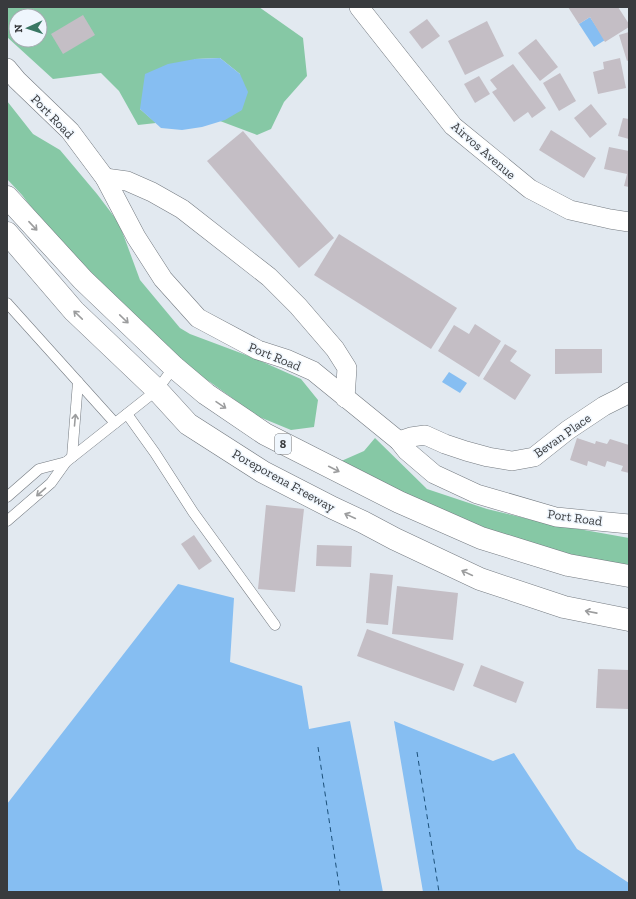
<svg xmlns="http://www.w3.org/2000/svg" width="636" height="899" font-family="'Zilla Slab',serif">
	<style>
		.green { fill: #86c8a5; fill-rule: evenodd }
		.water { fill: #86bef2 }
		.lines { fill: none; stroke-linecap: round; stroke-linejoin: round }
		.ferry { stroke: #1c507a; stroke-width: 1; stroke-dasharray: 5 4; stroke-linecap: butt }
		.building { fill: #c4bec5 }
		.lane-casing { stroke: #747a80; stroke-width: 11 }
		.street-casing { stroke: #747a80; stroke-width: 20 }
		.highway-casing { stroke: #747a80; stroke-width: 23 }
		.lane { stroke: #fff; stroke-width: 10 }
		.street { stroke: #fff; stroke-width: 19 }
		.highway { stroke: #fff; stroke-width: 22 }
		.oneway { stroke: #9c9d9e }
		.labels { text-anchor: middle; stroke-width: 3; stroke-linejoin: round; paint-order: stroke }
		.shield { fill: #eff6fd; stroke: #707377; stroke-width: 1 }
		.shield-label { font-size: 12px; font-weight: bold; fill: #393b3e }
		.street-label { font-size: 13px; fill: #393b3e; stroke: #eff6fd }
	</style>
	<rect width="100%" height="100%" fill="#e2e9f0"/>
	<!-- green -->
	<g class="green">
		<path d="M7,7H259L303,38L307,76L284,102L271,129L257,135L220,121L241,110L240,74L220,58L195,59L140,109L156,123L138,125L119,91L101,73L53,79L7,37ZM16,16H40V40H16Z"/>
		<path d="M7,101L33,134L60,150L97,194L119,223L140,280L180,328L190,334L254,358L301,379L318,400L314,427L291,430L257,416L210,382L172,360L63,249L22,195L7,179Z"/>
		<path d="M375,438L427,489L487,509L545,523L629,538V581L538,567L339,462L364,451Z"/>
	</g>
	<!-- water -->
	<g class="water">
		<path d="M590,17L605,40L594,47L579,24Z"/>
		<path d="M220,58L240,74L248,92L242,110L225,120L202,127L182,130L161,128L140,109L145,74L168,64L195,59Z"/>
		<path d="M449,372L467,383L460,393L442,382Z"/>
		<path d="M178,584L234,598L230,662L302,686L309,729L350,721L383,892H7V804Z"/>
		<path d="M394,721L493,761L514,753L577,849L629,883V892H423Z"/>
	</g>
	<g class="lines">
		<!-- ferry -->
		<g class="ferry">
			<path d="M318,747L340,892"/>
			<path d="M417,752L439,892"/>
		</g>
	</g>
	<!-- building -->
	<g class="building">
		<path d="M568,7H618L629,24V27L605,42L590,17L579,24Z"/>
		<path d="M83,15L95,35L63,54L51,34Z"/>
		<path d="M427,19L440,36L422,49L409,32Z"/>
		<path d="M487,21L504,56L465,75L448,41Z"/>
		<path d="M629,32V60L627,61L619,35Z"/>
		<path d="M536,39L558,67L540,81L518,53Z"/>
		<path d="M620,58L626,88L598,94L593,72L604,69L603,62Z"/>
		<path d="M513,64L546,108L532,118L528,112L514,122L492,92L497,89L490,80Z"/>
		<path d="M560,73L576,101L559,111L543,83Z"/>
		<path d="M479,76L490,94L475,103L464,84Z"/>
		<path d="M591,104L607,124L590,138L574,118Z"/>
		<path d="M623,118L629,119V139L618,136Z"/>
		<path d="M551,130L596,158L584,178L539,150Z"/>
		<path d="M243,131L334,238L299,268L207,161Z"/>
		<path d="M609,147L629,151V187L624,186L627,174L604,169Z"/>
		<path d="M339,234L457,308L431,349L314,275Z"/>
		<path d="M475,324L501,341L479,377L438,351L454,325L469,334Z"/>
		<path d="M505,344L517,351L510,361L531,375L515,400L483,379Z"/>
		<path d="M555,349H602V373L555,374Z"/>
		<path d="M577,438L595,444L596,441L607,444L610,439L629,445V473L621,471L623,466L607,461L605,467L588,461L587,466L570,460Z"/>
		<path d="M266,505L304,509L295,592L258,589Z"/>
		<path d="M194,535L212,561L199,570L181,544Z"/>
		<path d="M317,545L352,546L351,567L316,566Z"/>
		<path d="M370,573L393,575L388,625L366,623Z"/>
		<path d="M397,586L458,593L453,640L392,634Z"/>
		<path d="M367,629L464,664L454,691L357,656Z"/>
		<path d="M481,665L524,682L516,703L473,686Z"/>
		<path d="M598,669L629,670V709L596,708Z"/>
	</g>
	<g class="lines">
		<!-- lane casing -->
		<g class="lane-casing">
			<g id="lane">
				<path d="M7,303L115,423"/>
				<path d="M127,414L155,453L193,512L275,625"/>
				<path d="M72,457L78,382"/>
				<path d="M7,497L39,469L66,462"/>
				<path d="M7,521L51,483L66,462L157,390L174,367"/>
			</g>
		</g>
		<!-- street casing -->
		<g class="street-casing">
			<g id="street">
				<path d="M359,7L453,126L530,189L570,210L610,219L629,222"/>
				<path d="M7,68L17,80L70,131L105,178L136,237L163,279L198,318L258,350L286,359L313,371L399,441L407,451L434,474L477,494L556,517L629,524"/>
				<path d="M105,178L127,181L152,192L182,209L269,277L298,306L335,349L347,368L345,398"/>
				<path d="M399,441L411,437L425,435L445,444L466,451L488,457L512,461L534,457L568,430L604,406L622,397L629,392"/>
			</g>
		</g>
		<!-- highway casing -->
		<g class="highway-casing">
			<g id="highway">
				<path d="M7,197L83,280L174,367L206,394L265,434L399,502L481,538L568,565L629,576"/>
				<path d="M7,233L74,311L157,390L188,424L263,472L333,508L363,522L395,539L480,579L564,607L629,620"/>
			</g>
		</g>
		<!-- lane -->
		<use href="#lane" class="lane"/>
		<!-- street -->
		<use href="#street" class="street"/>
		<!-- highway -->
		<use href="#highway" class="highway"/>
	</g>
	<!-- one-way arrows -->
	<defs><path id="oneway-shaft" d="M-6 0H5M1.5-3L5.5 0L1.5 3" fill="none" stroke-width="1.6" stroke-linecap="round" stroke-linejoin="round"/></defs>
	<g class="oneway">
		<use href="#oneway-shaft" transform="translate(33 226) rotate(47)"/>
		<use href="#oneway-shaft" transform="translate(78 315) rotate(-136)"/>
		<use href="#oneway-shaft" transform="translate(124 319) rotate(44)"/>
		<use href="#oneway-shaft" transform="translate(221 405) rotate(34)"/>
		<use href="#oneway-shaft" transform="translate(75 420) rotate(-85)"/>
		<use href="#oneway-shaft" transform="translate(334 469) rotate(27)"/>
		<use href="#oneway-shaft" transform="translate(41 492) rotate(139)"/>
		<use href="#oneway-shaft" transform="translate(350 516) rotate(-155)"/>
		<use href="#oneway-shaft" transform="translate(467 573) rotate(-155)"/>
		<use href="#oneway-shaft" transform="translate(591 612) rotate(-169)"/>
	</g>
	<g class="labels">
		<!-- shield labels -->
		<rect class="shield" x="275" y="434" width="16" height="20" rx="3"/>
		<g class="shield-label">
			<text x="283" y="448">8</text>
		</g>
		<!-- street labels -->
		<g class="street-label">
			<text transform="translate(53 116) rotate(46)" y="5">Port Road</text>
			<text transform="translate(484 150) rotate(41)" y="5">Airvos Avenue</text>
			<text transform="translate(275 356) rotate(22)" y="5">Port Road</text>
			<text transform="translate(562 435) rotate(-35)" y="5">Bevan Place</text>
			<text transform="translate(284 480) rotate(29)" y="5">Poreporena Freeway</text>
			<text transform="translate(575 517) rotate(8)" y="5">Port Road</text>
		</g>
	</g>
	<!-- border -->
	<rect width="636" height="899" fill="none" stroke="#393b3e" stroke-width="16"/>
	<!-- north arrow -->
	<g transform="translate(28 28) rotate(267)"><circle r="19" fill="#eff6fd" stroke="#a6abb1"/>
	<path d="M0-3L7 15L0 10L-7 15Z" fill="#397763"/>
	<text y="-6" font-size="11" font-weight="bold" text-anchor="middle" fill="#393b3e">N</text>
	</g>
</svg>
